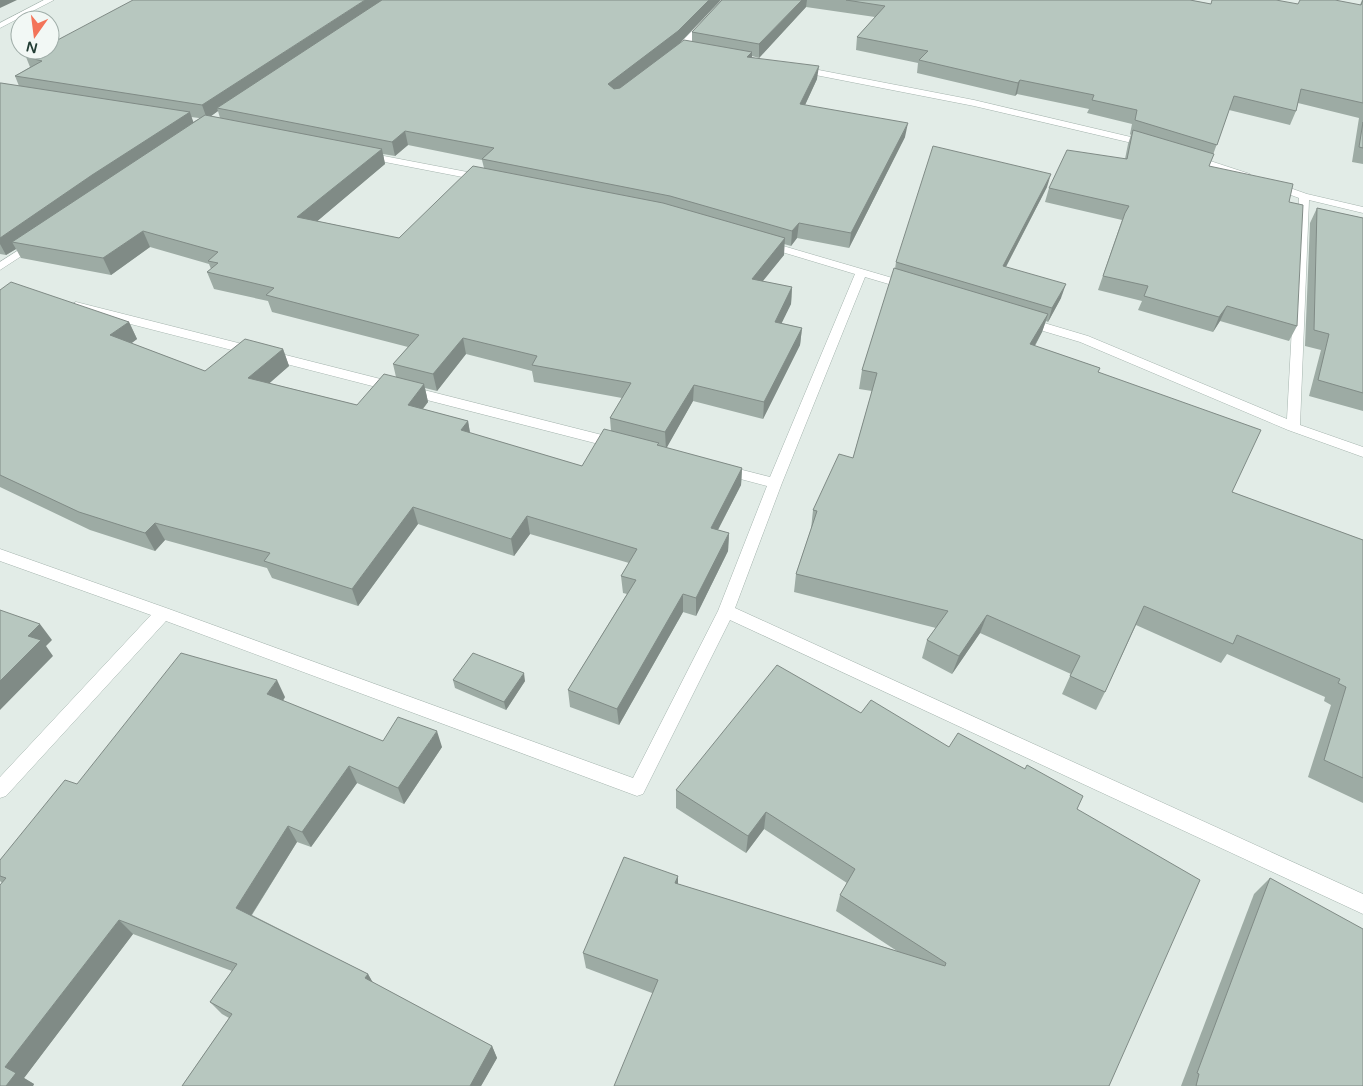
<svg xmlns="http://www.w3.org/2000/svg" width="1363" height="1086" font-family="'Varela Round',sans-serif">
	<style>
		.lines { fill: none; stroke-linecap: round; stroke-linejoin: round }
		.street-casing { stroke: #a5b4ae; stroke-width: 1 }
		.street { fill: #fff; fill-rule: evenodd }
		.wall { fill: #9daba4; fill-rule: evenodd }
		.shaded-wall { fill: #808b86 }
		.building { fill: #b7c7bf; stroke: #808b86 }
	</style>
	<rect width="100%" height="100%" fill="#e2ece7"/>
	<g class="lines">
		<!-- street casing -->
		<g class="street-casing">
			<g id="street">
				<path d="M44,0H54L0,28V23Z"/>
				<path d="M723,0H731L677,56H671V52Z"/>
				<path d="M798,66L974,100L1152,142L1154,144L1149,147L974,106L795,71V67Z"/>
				<path d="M363,152L483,175L488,178L483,181L359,157L358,155Z"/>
				<path d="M1192,155L1250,174L1251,176L1246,179L1242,178L1188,160V156Z"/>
				<path d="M1273,182L1307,194L1363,207V213L1309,200L1300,425L1363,447V457L1288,430L1080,342L1020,324L1018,321L1024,317L1088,336L1287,419L1299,198L1269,187L1268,185Z"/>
				<path d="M36,239L40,240L42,242L40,244L0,270V262Z"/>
				<path d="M766,241L913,284L915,286L909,290L865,277L782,483L735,608L1363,894V914L730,620L643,794L637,796L166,621L6,796L0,798V777L151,615L0,561V549L169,609L633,778L718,611L767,486L718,473L716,470L718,467L723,465L770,477L855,274L762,246L760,244Z"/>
				<path d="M76,302L618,439L623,441L625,444L623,447L618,449L72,309L70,306Z"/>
			</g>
		</g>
		<!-- street -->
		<use href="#street" class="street"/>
	</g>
	<!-- wall -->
	<g class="wall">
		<path d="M722,0H1190L1211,4H1298L1360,5L1362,0H1363V164L1352,162L1359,118L1298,103L1296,111L1290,125L1229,110L1209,166L1289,202L1297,326L1289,341L1220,321L1213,332L1138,310L1142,301L1098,290L1122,220L1045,202L1049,188L1125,159L1128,144L1131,135L1130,134L1132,124L1087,113L1089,109L1017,94L1015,96L917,73L918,63L856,50L857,37L875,17L806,7L759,58L752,56V57L817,79L805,105L905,137L849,248L797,238L791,246L784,244V255L762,281L792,287L791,304L781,323L802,328L800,345L763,419L693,401L666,448L742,468L741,485L718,530L729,533L728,551L696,616L683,612L619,725L570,707L568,690L627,594L623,593L621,576L629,563L530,534L514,556L418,524L358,606L272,578L267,568L165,540L155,551L90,530L0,487V290L129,322L137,339L131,343L205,371L283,349L289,366L269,383L357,405L396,377L393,364L408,347L272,312L268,301L214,289L207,272L211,269L209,264L150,247L111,275L21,258L16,249L6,255L0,254V83L19,86L15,76L30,67L26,57L677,45L692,41V32ZM218,111L220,118L211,116ZM191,117L199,118H200L193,122ZM408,145L482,160L484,168L399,238L317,221L385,164L383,154L395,156ZM466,354L532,371L534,382L622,398L610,418L611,431L582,466L470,433L468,421L423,409L428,402L425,388L437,391Z"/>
		<path d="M1047,187L1006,267L1061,298L1048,322L1046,321L1042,332L1035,346L1100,368L1098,372L1232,492L1363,540V803L1308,777L1331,705L1324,701L1325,697L1227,654L1221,663L1136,625L1105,692L1096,710L1062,694L1071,674L980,633L952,674L922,658L927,640L936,628L794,592L796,574L811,529L813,510L853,458L872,391L859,389L862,370L895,269L896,262Z"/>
		<path d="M1317,208L1363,218V411L1309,396L1321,350L1305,346L1310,223Z"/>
		<path d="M453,680L525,681L506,710L455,688Z"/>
		<path d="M285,697L283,701L383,741L442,747L404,804L357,783L311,847L297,842L252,915L368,974L372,982L492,1046L497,1058L481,1086H182L229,1018L222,1014L210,1002L232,971L133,934L24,1078L34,1084L33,1086H0L2,883L0,881V860L77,784Z"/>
		<path d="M861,713L949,747L1077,809L1109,1086L652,993L586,968L583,953L678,876V884L897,951L836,911L840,895L847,883L764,829L746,853L676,808V790Z"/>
		<path d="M1270,878L1363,1086H1181L1254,894Z"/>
	</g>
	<!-- shaded-wall -->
	<g class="shaded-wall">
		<path d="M0,0H17L0,8Z"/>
		<path d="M365,0H388L217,108L218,111L207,119L202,105Z"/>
		<path d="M709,0H721L678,45L609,98L608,84Z"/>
		<path d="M802,0H807L806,7L759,58V44Z"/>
		<path d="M752,52V65L747,57Z"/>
		<path d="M819,66L817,79L799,118L800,104Z"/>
		<path d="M1020,80L1017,94L1015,96L1018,83Z"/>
		<path d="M190,112L195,127L12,242L16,249L6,255L0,244V238L92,175Z"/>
		<path d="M908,123L905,137L849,248L851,233Z"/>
		<path d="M405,131L408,145L395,156L392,142Z"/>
		<path d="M382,149L385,164L302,234L297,217Z"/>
		<path d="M1051,174L1047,187L999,280L1003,266Z"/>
		<path d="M799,223L797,238L791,246L792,231Z"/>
		<path d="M143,231L150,247L111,275L103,258Z"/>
		<path d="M785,238L784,255L751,296L752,279Z"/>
		<path d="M1066,284L1061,298L1048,322L1052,308Z"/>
		<path d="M792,287L791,304L774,339L775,322Z"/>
		<path d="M1227,306L1220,321L1213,332L1219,317Z"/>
		<path d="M1048,314L1042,332L1025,363L1030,344Z"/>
		<path d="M129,322L137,339L119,353L110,335Z"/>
		<path d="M802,328L800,345L763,419L764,402Z"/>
		<path d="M463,338L466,354L437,391L433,374Z"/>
		<path d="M283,349L289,366L255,396L248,378Z"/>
		<path d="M424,384L428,402L412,422L408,405Z"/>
		<path d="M694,385L693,401L666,449L665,432Z"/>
		<path d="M468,421L471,439L461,430Z"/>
		<path d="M742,468L741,485L710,545L711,528Z"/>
		<path d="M413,507L418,524L358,606L352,589Z"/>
		<path d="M527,516L530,534L514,556L511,539Z"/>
		<path d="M155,523L165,540L155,551L145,533Z"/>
		<path d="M729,533L728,551L696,616V598Z"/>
		<path d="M683,594V612L619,725L617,709Z"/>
		<path d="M987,615L980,633L952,674L959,656Z"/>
		<path d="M40,624L52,640L46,646L53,656L0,710V681L28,636Z"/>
		<path d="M524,673L525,681L506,710L504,702Z"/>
		<path d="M277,680L285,697L276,711L267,694Z"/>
		<path d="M437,731L442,747L404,804L398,788Z"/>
		<path d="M349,766L357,783L311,847L302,832Z"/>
		<path d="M766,812L764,829L746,853L748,836Z"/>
		<path d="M288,826L297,842L247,922L236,908Z"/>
		<path d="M678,876V892L675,883Z"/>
		<path d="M119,920L133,934L24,1078L34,1084L33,1086H6L5,1067Z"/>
		<path d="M368,974L376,988L365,978Z"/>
		<path d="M492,1046L497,1058L481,1086H470Z"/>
	</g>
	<!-- building -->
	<g class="building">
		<path d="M133,0H365L202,105L15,76L42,61L26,57L38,50H50V44Z"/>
		<path d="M382,0H709L678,31L608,84L614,89L620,88L684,40L752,52L747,57L819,66L800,104L908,123L851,233L799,223L792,231L670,196L482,159L494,148L405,131L392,142L217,108Z"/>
		<path d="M722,0H802L759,44L692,32Z"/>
		<path d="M846,0H1190L1211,4L1212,0H1276L1298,4L1300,0H1335L1361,5L1363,0V103L1301,89L1296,111L1234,96L1217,145L1135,120L1137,110L1092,100L1094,95L1020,80L1018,83L919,60L928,51L857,37L885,6Z"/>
		<path d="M0,83H1L190,112L92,175L0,238Z"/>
		<path d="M205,115L382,149L297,217L399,238L473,166L663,203L785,238L752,279L792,287L775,322L802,328L764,402L694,385L665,432L610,418L631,383L532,365L537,356L463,338L433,374L393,364L419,335L266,295L274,288L207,272L218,263L208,261L218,252L143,231L103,258L12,242Z"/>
		<path d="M1363,122V148L1359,147Z"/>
		<path d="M1133,130L1214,154L1209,166L1293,184L1289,202L1303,205L1297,326L1227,306L1219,317L1144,296L1148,286L1103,276L1125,213L1129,206L1049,188L1067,150L1127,159Z"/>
		<path d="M933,146L1051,174L1003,266L1066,284L1052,308L896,262Z"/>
		<path d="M1317,208L1363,218V393L1318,380L1329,334L1314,330Z"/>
		<path d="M894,268L1048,314L1030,344L1100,368L1098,372L1261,430L1232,492L1363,540V778L1324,760L1346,687L1338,683L1340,679L1237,635L1233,644L1144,606L1105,692L1070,676L1080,656L987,615L959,656L927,640L948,611L796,574L817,511L813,510L839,454L853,458L877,373L862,370Z"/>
		<path d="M11,282L129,322L110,335L205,371L245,339L283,349L248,378L357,405L384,374L424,384L408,405L468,421L461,430L582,466L604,429L659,443L657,445L742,468L711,528L729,533L696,598L683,594L617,709L568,690L636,580L621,576L637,549L527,516L511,539L413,507L352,589L264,561L270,553L155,523L145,533L79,512L0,475V290Z"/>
		<path d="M0,610L40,624L28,636L41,640L0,681Z"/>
		<path d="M181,653L277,680L267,694L383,741L398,717L437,731L398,788L349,766L302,832L288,826L236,908L368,974L365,978L492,1046L470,1086H182L232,1014L210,1002L237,964L119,920L5,1067L16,1073L6,1086H0V885L6,878L0,876V860L65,780L77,784Z"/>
		<path d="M473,653L524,673L504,702L453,680Z"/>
		<path d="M777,665L861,713L871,700L949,747L958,733L1025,769L1027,765L1083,796L1077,809L1200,880L1109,1086H614L658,980L583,953L624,857L678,876L675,883L919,958L945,966L946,963L840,895L855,869L766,812L748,836L676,790Z"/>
		<path d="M1270,878L1363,929V1086H1196L1199,1074L1197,1073Z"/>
	</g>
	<!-- north arrow -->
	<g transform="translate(35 35) rotate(194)"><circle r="24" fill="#f2f8f5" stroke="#9fada8"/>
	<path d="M0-4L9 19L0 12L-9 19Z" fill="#f37459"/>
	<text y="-8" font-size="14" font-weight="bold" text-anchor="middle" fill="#223d34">N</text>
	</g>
</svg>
